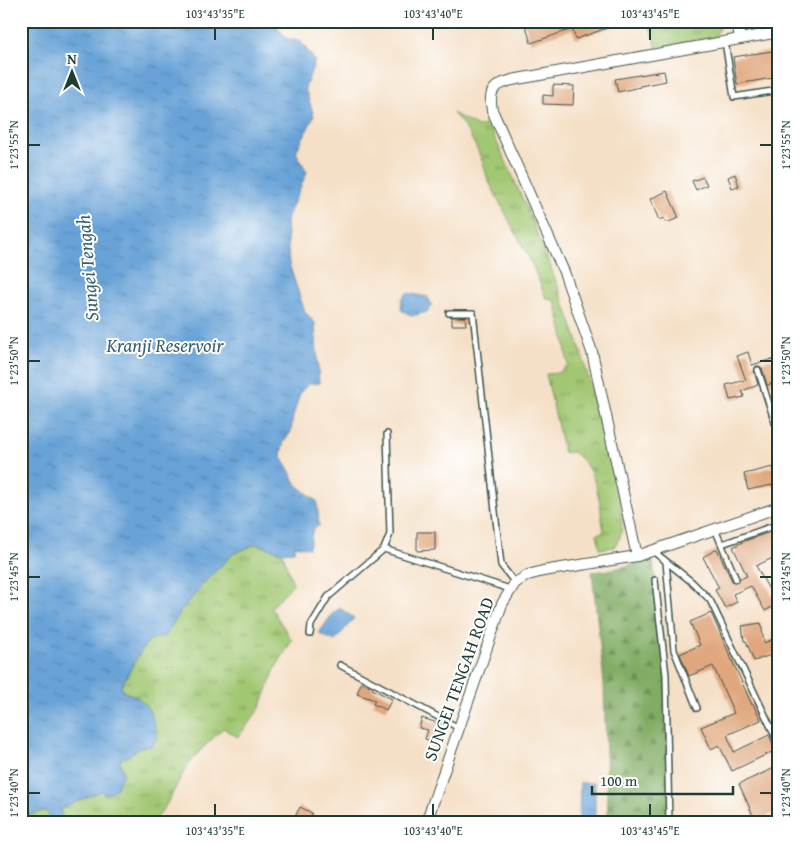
<svg xmlns="http://www.w3.org/2000/svg" width="800" height="844" font-family="'Gentium Book Plus',serif">
	<style>
		.grass { fill: url(#grass-tufts); stroke: #608253 }
		.forest { fill: url(#forest-firs); stroke: #50744c }
		.water { fill: url(#water-ripples); stroke: #437086 }
		.building { fill: #e0a77e }
		.lines { fill: none; stroke-linecap: round; stroke-linejoin: round }
		.lane-casing { stroke: #3f554a; stroke-width: 8 }
		.street-casing { stroke: #3f554a; stroke-width: 12 }
		.lane { stroke: #fff; stroke-width: 5 }
		.street { stroke: #fff; stroke-width: 10 }
		.ticks { fill: none; stroke: #1f3d34; stroke-width: 2 }
		.labels { text-anchor: middle; stroke-width: 4; stroke-linejoin: round; paint-order: stroke }
		.street-label { font-size: 18px; fill: #1f3d34; stroke: #fff }
		.water-label { font-size: 19px; font-style: italic; fill: #38606d; stroke: #fff }
		.neatline { fill: none; stroke: #1f3d34; stroke-width: 2 }
		.ticks-label { font-size: 12px; text-anchor: middle; fill: #1f3d34 }
	</style>
	<defs>
		<pattern id="grass-tufts" width="24" height="20" patternUnits="userSpaceOnUse" patternTransform="scale(1.25)"><rect width="24" height="20" fill="#a2c772"/><path d="M3 7l-1-3M5 7V3M7 7l1-3M15 17l-1-3M17 17v-4M19 17l1-3" fill="none" stroke="#83a35e"/></pattern>
		<pattern id="forest-firs" width="22" height="20" patternUnits="userSpaceOnUse" patternTransform="scale(1.25)"><rect width="22" height="20" fill="#81ac64"/><path d="M5 1l3.5 6h-7zM16 11l3.5 6h-7z" fill="#698d53"/></pattern>
		<pattern id="water-ripples" width="26" height="14" patternUnits="userSpaceOnUse" patternTransform="scale(1.25)"><rect width="26" height="14" fill="#67a2d7"/><path d="M2 4q2-2 4 0t4 0M15 11q2-2 4 0t4 0" fill="none" stroke="#5485af"/></pattern>
	</defs>
	<rect width="100%" height="100%" fill="#fff"/>
	<filter id="ink" filterUnits="userSpaceOnUse"><feTurbulence type="fractalNoise" baseFrequency=".02" numOctaves="2"/><feDisplacementMap in="SourceGraphic" scale="10" xChannelSelector="R" yChannelSelector="G"/><feConvolveMatrix kernelMatrix="1 2 1 2 8 2 1 2 1" color-interpolation-filters="sRGB"/></filter>
	<filter id="wash" filterUnits="userSpaceOnUse"><feTurbulence type="fractalNoise" baseFrequency=".0096" numOctaves="4" result="noise"/><feDisplacementMap in="SourceGraphic" scale="20" xChannelSelector="R" yChannelSelector="G"/><feGaussianBlur stdDeviation="1.12" result="paint"/><feColorMatrix in="noise" values="0 0 0 0 0 0 0 0 0 0 0 0 0 0 0 0 0 1.4 0 .05"/><feComposite in="paint" operator="in"/></filter>
	<g filter="url(#wash)">
		<rect width="100%" height="100%" fill="#f5e0c7"/>
		<!-- grass -->
		<g class="grass">
			<path d="M648,21H724V22L714,37L656,47Z"/>
			<path d="M453,113L478,127L488,124C521,191 549,260 574,330C586,365 594,401 603,437C609,459 628,515 620,537C619,540 616,543 614,547L600,549L597,534L604,532C599,502 599,471 573,452L564,453L546,374L558,373L568,365L563,333L555,301L546,298L532,264L488,180C482,156 470,131 453,113Z"/>
			<path d="M256,544L282,552L293,584L271,608L292,640L275,669L260,708L238,737L223,728C213,739 201,749 192,760C176,779 171,807 151,823H21V817L45,811L62,816L60,809L101,791L123,774L120,760L141,747L152,746L137,696L123,692L121,686L138,656L149,640L165,636L181,611L209,577L233,554Z"/>
		</g>
		<!-- forest -->
		<path class="forest" d="M653,559L666,675L669,823H608L604,682L592,572L610,570Z"/>
		<!-- water -->
		<g class="water">
			<path d="M21,21H273L286,38L301,42L315,61L305,88L314,116L296,152L307,172L286,221L289,264L305,312L315,323L319,383L308,384L300,393L293,416L291,432L284,441L281,455L297,485L317,501L319,526L313,529L309,548L295,545L294,551L282,552L256,544L233,554L209,577L181,611L165,636L149,640L138,656L121,686L124,692C150,700 151,713 158,737L152,746L141,747L120,760L123,774L116,789L105,795L101,791L60,809L62,816L52,819L45,811L21,817Z"/>
			<path d="M407,293L428,297L432,305L427,312L412,316L401,310L402,298Z"/>
			<path d="M340,608L354,618L335,641L320,634V632L332,614Z"/>
			<path d="M580,783H595V823H579Z"/>
		</g>
		<g id="blocks">
			<!-- building -->
			<g class="building">
				<path d="M524,21H624V22L576,39L572,29L531,43Z"/>
				<path d="M779,50V77L737,84L733,57Z"/>
				<path d="M664,71L666,81L640,86V87L618,92L615,79Z"/>
				<path d="M553,85L574,86L573,105L543,104V95L553,96Z"/>
				<path d="M735,174L739,186L732,188L728,177Z"/>
				<path d="M703,177L707,185L696,190L692,181Z"/>
				<path d="M667,191L679,218L666,223L664,218L659,220L650,199Z"/>
				<path d="M452,317H465L466,325H452Z"/>
				<path d="M748,352L752,365L772,359L779,381L767,385L762,368L759,366H756L754,371L758,385L742,391L744,397L730,400L726,385L746,380L737,356Z"/>
				<path d="M773,467L777,484L748,490L744,474Z"/>
				<path d="M779,529V555L756,566L777,604L765,611L751,586L733,594L737,602L725,608L715,590L719,588L703,557L717,549L732,581L737,583L740,579L747,576L733,547L745,541Z"/>
				<path d="M417,532H435V550L417,551Z"/>
				<path d="M711,613L752,705L753,704L761,720L727,735L734,752L769,735L776,750L732,771L719,745L711,749L701,727L734,713L713,666L689,676L680,654L700,645L690,622Z"/>
				<path d="M761,623L764,643L779,637V652L754,661L746,641H744L742,626Z"/>
				<path d="M361,683L373,687L372,689L392,699L386,710L373,704L375,700L357,694Z"/>
				<path d="M422,718L444,725L438,743L425,739L428,730L419,728Z"/>
				<path d="M779,766V811L756,822L739,784Z"/>
				<path d="M300,807L312,813L310,817L323,823H292Z"/>
			</g>
		</g>
	</g>
	<g filter="url(#ink)">
		<use href="#blocks" fill-opacity="0" stroke="#3f554a" stroke-width="1"/>
		<g class="lines">
			<!-- lane casing -->
			<g class="lane-casing">
				<g id="lane">
					<path d="M725,42L734,97L779,90"/>
					<path d="M449,313H473L501,565L515,583"/>
					<path d="M758,370L779,435"/>
					<path d="M715,529L736,579"/>
					<path d="M722,544L779,524"/>
					<path d="M384,549L510,589"/>
					<path d="M653,551L692,582L710,600L779,744"/>
					<path d="M666,562L674,650L697,708"/>
					<path d="M655,580L666,675L669,823"/>
					<path d="M310,634L311,625L328,597L384,549L390,534L387,434"/>
					<path d="M340,665L459,728"/>
				</g>
			</g>
			<!-- street casing -->
			<g class="street-casing">
				<g id="street">
					<path d="M737,21L740,39"/>
					<path d="M637,556L592,352L564,272L492,110C488,90 494,85 512,80L779,32"/>
					<path d="M426,823L502,604L515,583L528,575L543,571L637,556L779,507"/>
				</g>
			</g>
			<!-- lane -->
			<use href="#lane" class="lane"/>
			<!-- street -->
			<use href="#street" class="street"/>
		</g>
	</g>
	<!-- ticks -->
	<path class="ticks" d="M215,28V40M433,28V40M650,28V40M28,145H40M760,145H772M28,361H40M760,361H772M28,577H40M760,577H772M28,793H40M760,793H772M215,804V816M433,804V816M650,804V816"/>
	<g class="labels">
		<!-- street labels -->
		<g class="street-label">
			<text transform="translate(459 679) rotate(-70)" y="6">SUNGEI TENGAH ROAD</text>
		</g>
		<!-- water labels -->
		<g class="water-label">
			<text transform="translate(87 268) rotate(-95)" y="7">Sungei Tengah</text>
			<text x="165" y="352">Kranji Reservoir</text>
		</g>
	</g>
	<!-- margin -->
	<rect width="800" height="844" fill="none" stroke="#fff" stroke-width="55"/>
	<!-- north arrow -->
	<g transform="translate(72 72)" stroke="#ffffff" stroke-width="4" paint-order="stroke">
	<path d="M0-4L9 19L0 12L-9 19Z" fill="#1f3d34"/>
	<text y="-8" font-size="14" font-weight="bold" text-anchor="middle" fill="#1f3d34">N</text>
	</g>
	<!-- scale -->
	<path d="M592 786v8h141v-8" fill="none" stroke="#1f3d34" stroke-width="2.5"/>
	<text x="600" y="786" font-size="15" fill="#1f3d34" stroke="#ffffff" stroke-width="4" paint-order="stroke">100 m</text>
	<rect x="28" y="28" width="744" height="788" class="neatline"/>
	<g class="ticks-label">
		<text x="215" y="18">103°43'35"E</text>
		<text x="433" y="18">103°43'40"E</text>
		<text x="650" y="18">103°43'45"E</text>
		<text transform="translate(14 145) rotate(-90)" y="4">1°23'55"N</text>
		<text transform="translate(786 145) rotate(-90)" y="4">1°23'55"N</text>
		<text transform="translate(14 361) rotate(-90)" y="4">1°23'50"N</text>
		<text transform="translate(786 361) rotate(-90)" y="4">1°23'50"N</text>
		<text transform="translate(14 577) rotate(-90)" y="4">1°23'45"N</text>
		<text transform="translate(786 577) rotate(-90)" y="4">1°23'45"N</text>
		<text transform="translate(14 793) rotate(-90)" y="4">1°23'40"N</text>
		<text transform="translate(786 793) rotate(-90)" y="4">1°23'40"N</text>
		<text x="215" y="835">103°43'35"E</text>
		<text x="433" y="835">103°43'40"E</text>
		<text x="650" y="835">103°43'45"E</text>
	</g>
</svg>
